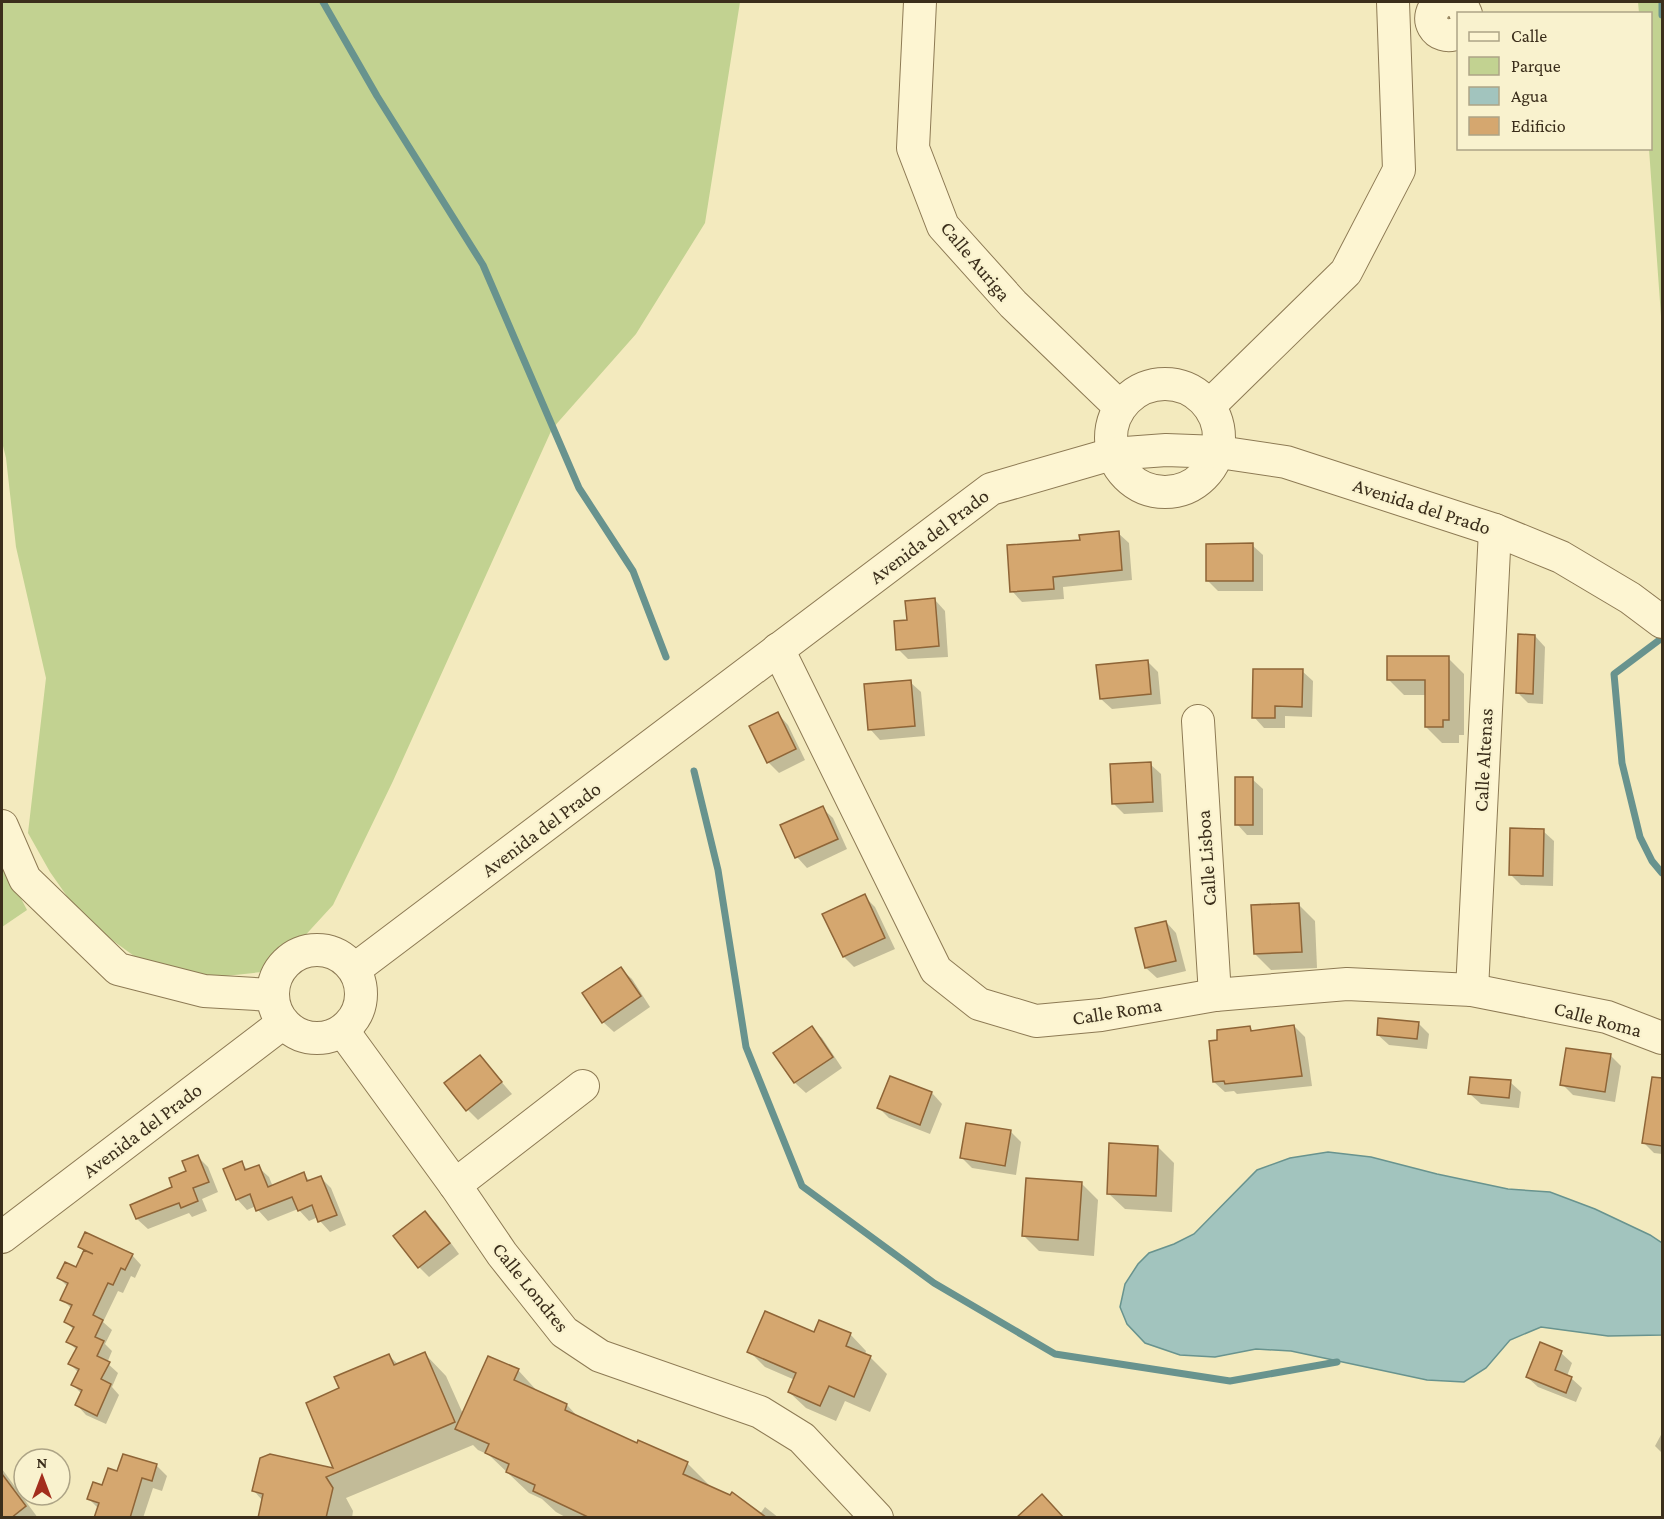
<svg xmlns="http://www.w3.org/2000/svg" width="1664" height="1519" font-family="'Crimson Pro',serif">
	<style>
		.green { fill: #c2d291 }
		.water { fill: #a2c4be; stroke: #68938e; stroke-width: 1.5 }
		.shadow { fill: #0003 }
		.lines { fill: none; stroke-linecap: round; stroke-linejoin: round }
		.stream { stroke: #68938e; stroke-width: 7 }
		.building { fill: #d5a76f; stroke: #8f6537; stroke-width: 1.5 }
		.minor-casing { stroke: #8d7a54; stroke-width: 34 }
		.minor { stroke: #fdf5d2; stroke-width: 32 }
		.labels { text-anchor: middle; stroke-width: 4.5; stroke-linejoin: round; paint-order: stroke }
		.street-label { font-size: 20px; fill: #3b2e1b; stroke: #f9f2ce }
	</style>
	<rect width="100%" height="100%" fill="#f3eabe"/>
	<!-- green -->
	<g class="green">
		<path d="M2,2H740L705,223L636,334L552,429L393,781L333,905L300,941L262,972L216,977L141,961L83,919L50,872L28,833L46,678L16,547L6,458L2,442Z"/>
		<path d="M1638,2H1662V330L1649,149L1650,148V14L1639,13Z"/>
		<path d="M2,862L27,910L2,927Z"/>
	</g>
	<!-- water -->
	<path class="water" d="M1328,1152L1371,1157L1437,1174L1508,1189L1550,1192L1595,1209L1650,1235L1662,1243V1335L1608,1336L1541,1327L1510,1340L1486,1368L1464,1382L1427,1380L1291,1351L1256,1349L1215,1357L1180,1355L1145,1343L1127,1324L1120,1307L1125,1284L1138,1264L1149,1253L1174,1244L1194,1234L1257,1170L1290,1158Z"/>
	<!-- shadow -->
	<g class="shadow">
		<path d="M1118,533L1129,543L1132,580L1063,587L1064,599L1022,602L1012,591L1081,542Z"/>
		<path d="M1252,545L1263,555V591H1218L1208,581Z"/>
		<path d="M935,600L945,611L948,657L908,659L898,649Z"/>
		<path d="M1535,636L1545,647L1543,704L1528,703L1517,692Z"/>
		<path d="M1448,658L1464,674V735H1459V743H1442L1426,727L1427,695H1404L1388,679Z"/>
		<path d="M1147,661L1158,672L1161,704L1112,709L1101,699Z"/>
		<path d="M1302,671L1313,681L1312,717L1285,716V728H1264L1254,717Z"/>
		<path d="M910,682L921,692L925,736L880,740L870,729Z"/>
		<path d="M778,714L788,725L805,760L779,773L768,762Z"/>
		<path d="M1150,764L1161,774L1163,812L1124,814L1114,804Z"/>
		<path d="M1252,779L1263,789V835H1247L1237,824Z"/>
		<path d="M822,808L833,818L847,849L807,868L797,857Z"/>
		<path d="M1543,831L1554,841L1553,886L1521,885L1510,874Z"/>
		<path d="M864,896L875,907L895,949L854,967L844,957L824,914Z"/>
		<path d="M1299,905L1315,921L1317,968L1271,970L1255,954Z"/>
		<path d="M1166,922L1176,933L1186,971L1157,978L1146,968Z"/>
		<path d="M621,969L632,979L650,1007L614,1032L603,1022Z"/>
		<path d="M1418,1023L1429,1034L1427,1049L1389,1045L1378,1035Z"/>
		<path d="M1294,1026L1305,1037L1312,1086L1237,1094L1234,1091L1225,1092L1214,1082L1250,1028L1254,1032Z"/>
		<path d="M811,1028L822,1038L842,1068L806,1093L795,1083L775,1053Z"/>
		<path d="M1610,1055L1621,1066L1615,1102L1573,1095L1562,1084Z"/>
		<path d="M480,1057L512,1094L478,1120L468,1110Z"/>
		<path d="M891,1077L932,1093L942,1104L930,1134L889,1118L879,1108Z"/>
		<path d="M1510,1082L1521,1092L1519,1108L1481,1104L1470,1094Z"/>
		<path d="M1649,1108L1662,1110V1154L1654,1153L1643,1142Z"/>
		<path d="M1011,1132L1021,1142L1016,1175L972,1168L962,1158Z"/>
		<path d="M1158,1147L1174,1163L1172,1212L1125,1209L1108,1193Z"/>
		<path d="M198,1157L208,1167L218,1192L202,1199L207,1211L192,1217L189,1213L148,1229L137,1219L174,1188Z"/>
		<path d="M241,1163L249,1171L258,1167L269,1177L273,1187L303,1174L311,1182L321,1178L331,1188L346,1225L330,1232L320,1221L318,1217L309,1221L298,1209L268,1221L258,1210L256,1206L247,1210L237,1199Z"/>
		<path d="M1082,1184L1098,1200L1094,1256L1039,1251L1023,1235Z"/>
		<path d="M425,1213L436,1223L459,1254L429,1277L419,1267Z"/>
		<path d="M80,1247L132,1255L141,1265L135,1278L131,1276L123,1293L118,1291L103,1322L112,1330L105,1344L112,1351L107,1363L118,1373L112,1387L119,1395L106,1424L86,1415L77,1405L82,1394L73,1385L79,1373L70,1364L77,1350L68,1342L74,1330L66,1322L72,1309L62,1299L68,1287L59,1278L77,1269L85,1252Z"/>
		<path d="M814,1334H850L866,1351L865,1355L871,1358L887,1374L870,1412L845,1401L836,1421L806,1408L789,1392L795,1380L765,1367L749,1351Z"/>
		<path d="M1540,1344L1561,1353L1572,1363L1567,1376L1571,1378L1582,1388L1576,1402L1538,1387L1527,1377Z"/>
		<path d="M425,1354L446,1376L463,1414L518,1370L539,1393L567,1405L580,1419L637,1445L687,1463L709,1485L708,1487L760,1514L765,1507L779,1518H567L556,1512L542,1499L529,1493L489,1455L478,1450L473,1445L346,1498L353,1511L352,1518H259L263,1501L254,1491L336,1470L341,1389L389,1356L399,1365Z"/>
		<path d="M1662,1433V1453L1655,1446Z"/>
		<path d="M156,1465L167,1476L162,1491L153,1488L143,1518H95L98,1508L89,1499L118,1472Z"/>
		<path d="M2,1469L38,1518H2Z"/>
	</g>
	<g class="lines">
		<!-- stream -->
		<g class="stream">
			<path d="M323,2L377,96L483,265L579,488L633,571L666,657"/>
			<path d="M1662,2V15"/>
			<path d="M1662,638L1614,674L1622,763L1640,837L1652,861L1662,873"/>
			<path d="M694,771L718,870L746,1047L802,1186L934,1283L1055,1354L1230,1381L1337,1362"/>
		</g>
	</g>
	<!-- building -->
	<g class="building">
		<path d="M1119,531L1122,570L1053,577L1054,589L1010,592L1007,545L1080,540L1079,535Z"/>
		<path d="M1253,543V581H1206V544Z"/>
		<path d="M935,598L939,646L896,650L894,621L907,620L905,601Z"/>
		<path d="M1518,634L1535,635L1533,694L1516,693Z"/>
		<path d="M1387,656H1449V720H1443V727H1425V680H1387Z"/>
		<path d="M1148,660L1151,694L1100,699L1096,665Z"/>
		<path d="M1253,669H1303L1302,707L1275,706V718H1252Z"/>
		<path d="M911,680L915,726L868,730L864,684Z"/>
		<path d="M778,712L796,749L767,763L749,726Z"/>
		<path d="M1151,762L1153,802L1112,804L1110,764Z"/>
		<rect x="1235" y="777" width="18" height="48"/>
		<path d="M823,806L838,839L795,858L780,825Z"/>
		<path d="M1510,828L1544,829L1543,876L1509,875Z"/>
		<path d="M865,894L885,938L843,957L822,914Z"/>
		<path d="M1299,903L1302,952L1254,954L1251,905Z"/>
		<path d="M1166,921L1176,961L1145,968L1135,928Z"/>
		<path d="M621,967L641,996L602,1023L582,993Z"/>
		<path d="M1378,1018L1419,1022L1417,1039L1377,1035Z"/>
		<path d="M1294,1025L1302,1076L1225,1084L1224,1081L1213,1082L1209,1041L1217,1040V1030L1250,1026L1251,1031Z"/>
		<path d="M812,1026L833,1057L794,1083L773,1053Z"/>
		<path d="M1566,1048L1611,1054L1605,1092L1560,1085Z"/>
		<path d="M480,1055L502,1082L466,1111L444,1083Z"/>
		<path d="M890,1076L932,1092L920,1125L877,1108Z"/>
		<path d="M1470,1077L1511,1080L1509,1098L1468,1094Z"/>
		<path d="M1652,1077L1662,1078V1146L1642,1143Z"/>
		<path d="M966,1123L1011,1130L1005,1166L960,1158Z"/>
		<path d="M1109,1143L1158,1146L1156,1196L1107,1194Z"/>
		<path d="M198,1155L209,1182L193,1188L198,1201L181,1208L179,1203L136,1219L130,1205L172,1187L169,1178L186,1171L182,1161Z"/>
		<path d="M242,1161L245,1170L259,1165L268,1187L304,1172L307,1181L321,1176L337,1215L318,1222L312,1205L298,1211L292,1197L256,1211L250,1194L236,1200L223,1169Z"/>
		<path d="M1026,1178L1082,1182L1078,1240L1022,1236Z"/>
		<path d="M425,1211L450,1243L418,1268L393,1236Z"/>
		<path d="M85,1232L133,1254L125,1270L121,1268L113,1285L108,1283L93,1315L103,1320L95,1337L104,1341L97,1356L110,1362L101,1379L111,1384L97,1416L75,1405L82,1390L71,1385L79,1369L68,1364L77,1347L66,1342L74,1327L64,1322L72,1305L60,1300L68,1283L57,1278L65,1262L76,1267L84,1250L93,1254L78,1247Z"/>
		<path d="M765,1311L814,1332L819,1320L851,1333L846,1346L871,1356L854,1397L829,1386L820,1406L788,1392L796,1373L747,1352Z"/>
		<path d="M1540,1342L1562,1351L1555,1370L1572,1377L1566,1393L1526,1377Z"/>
		<path d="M425,1352L455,1422L326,1477L333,1488L326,1518H258L263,1494L252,1491L260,1458L270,1454L333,1468L306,1403L339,1388L334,1377L389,1354L394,1365Z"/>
		<path d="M488,1356L519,1369L514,1380L567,1404L565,1410L637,1443L638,1440L688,1462L683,1474L730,1495L732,1492L767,1518H590L533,1491L535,1485L506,1472L509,1464L485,1453L489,1444L455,1429Z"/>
		<path d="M123,1454L157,1464L152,1481L142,1478L130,1518H94L99,1503L87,1499L93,1482L102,1485L108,1468L117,1471Z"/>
		<path d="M2,1474L26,1506L11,1518H2Z"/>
		<path d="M1042,1494L1064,1518H1016Z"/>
	</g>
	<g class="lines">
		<!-- minor casing -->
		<g class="minor-casing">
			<g id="minor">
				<path d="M920,2L913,148L943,226L1013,304L1120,407"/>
				<path d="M1441,2C1420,16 1436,43 1458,33"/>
				<path d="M1457,2L1462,5L1466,14"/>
				<circle cx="1165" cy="438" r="54"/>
				<path d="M1209,406L1346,272L1399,170L1393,2"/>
				<path d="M778,649L936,970L979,1004L1036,1021L1101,1015L1215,995L1347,984L1472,990L1607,1017L1662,1038"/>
				<path d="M1198,721L1215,995"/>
				<path d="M2,826L25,879L118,969L204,991L272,995"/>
				<circle cx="317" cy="994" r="44"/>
				<path d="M355,969L991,489L1112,454L1166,450L1219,452L1286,462L1495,530L1561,557L1630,598L1662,622"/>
				<path d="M1472,990L1495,530"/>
				<path d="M343,1031L455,1185L502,1254L564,1332L600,1356L760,1412L802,1438L877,1518"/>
				<path d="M455,1185L583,1086"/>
				<path d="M2,1237L283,1023"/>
			</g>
		</g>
		<!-- minor -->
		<use href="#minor" class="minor"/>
	</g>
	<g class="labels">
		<!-- street labels -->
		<g class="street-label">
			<text transform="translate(976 261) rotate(50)" y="7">Calle Auriga</text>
			<text transform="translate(1422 506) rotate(18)" y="7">Avenida del Prado</text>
			<text transform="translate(929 536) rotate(-37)" y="7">Avenida del Prado</text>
			<text transform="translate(1483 760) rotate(-87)" y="7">Calle Altenas</text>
			<text transform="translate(541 829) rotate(-37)" y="7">Avenida del Prado</text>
			<text transform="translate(1206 858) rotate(-94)" y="7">Calle Lisboa</text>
			<text transform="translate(1117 1011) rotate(-9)" y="7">Calle Roma</text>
			<text transform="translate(1598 1019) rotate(15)" y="7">Calle Roma</text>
			<text transform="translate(142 1130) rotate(-37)" y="7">Avenida del Prado</text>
			<text transform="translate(531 1287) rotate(51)" y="7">Calle Londres</text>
		</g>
	</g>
	<!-- border -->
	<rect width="1664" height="1519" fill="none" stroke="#3b2e1b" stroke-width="6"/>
	<!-- legend -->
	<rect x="1457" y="12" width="195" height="138" fill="#f9f2ce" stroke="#ada486" stroke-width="1.5"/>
	<rect x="1469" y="32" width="30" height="9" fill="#fdf5d2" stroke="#ada486" stroke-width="1.5"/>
	<text x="1511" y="42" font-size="18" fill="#3b2e1b">Calle</text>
	<rect x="1469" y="57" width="30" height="18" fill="#c2d291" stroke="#ada486" stroke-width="1.5"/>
	<text x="1511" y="72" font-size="18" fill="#3b2e1b">Parque</text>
	<rect x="1469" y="87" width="30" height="18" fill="#a2c4be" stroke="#ada486" stroke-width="1.5"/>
	<text x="1511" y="102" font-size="18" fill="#3b2e1b">Agua</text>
	<rect x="1469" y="117" width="30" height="18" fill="#d5a76f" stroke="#ada486" stroke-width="1.5"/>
	<text x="1511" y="132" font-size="18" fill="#3b2e1b">Edificio</text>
	<!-- north arrow -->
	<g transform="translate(42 1477)"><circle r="28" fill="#f9f2ce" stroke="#ada486" stroke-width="1.5"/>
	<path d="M0-4.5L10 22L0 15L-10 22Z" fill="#a32e1d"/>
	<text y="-9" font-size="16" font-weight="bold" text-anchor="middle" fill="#3b2e1b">N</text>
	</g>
</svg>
